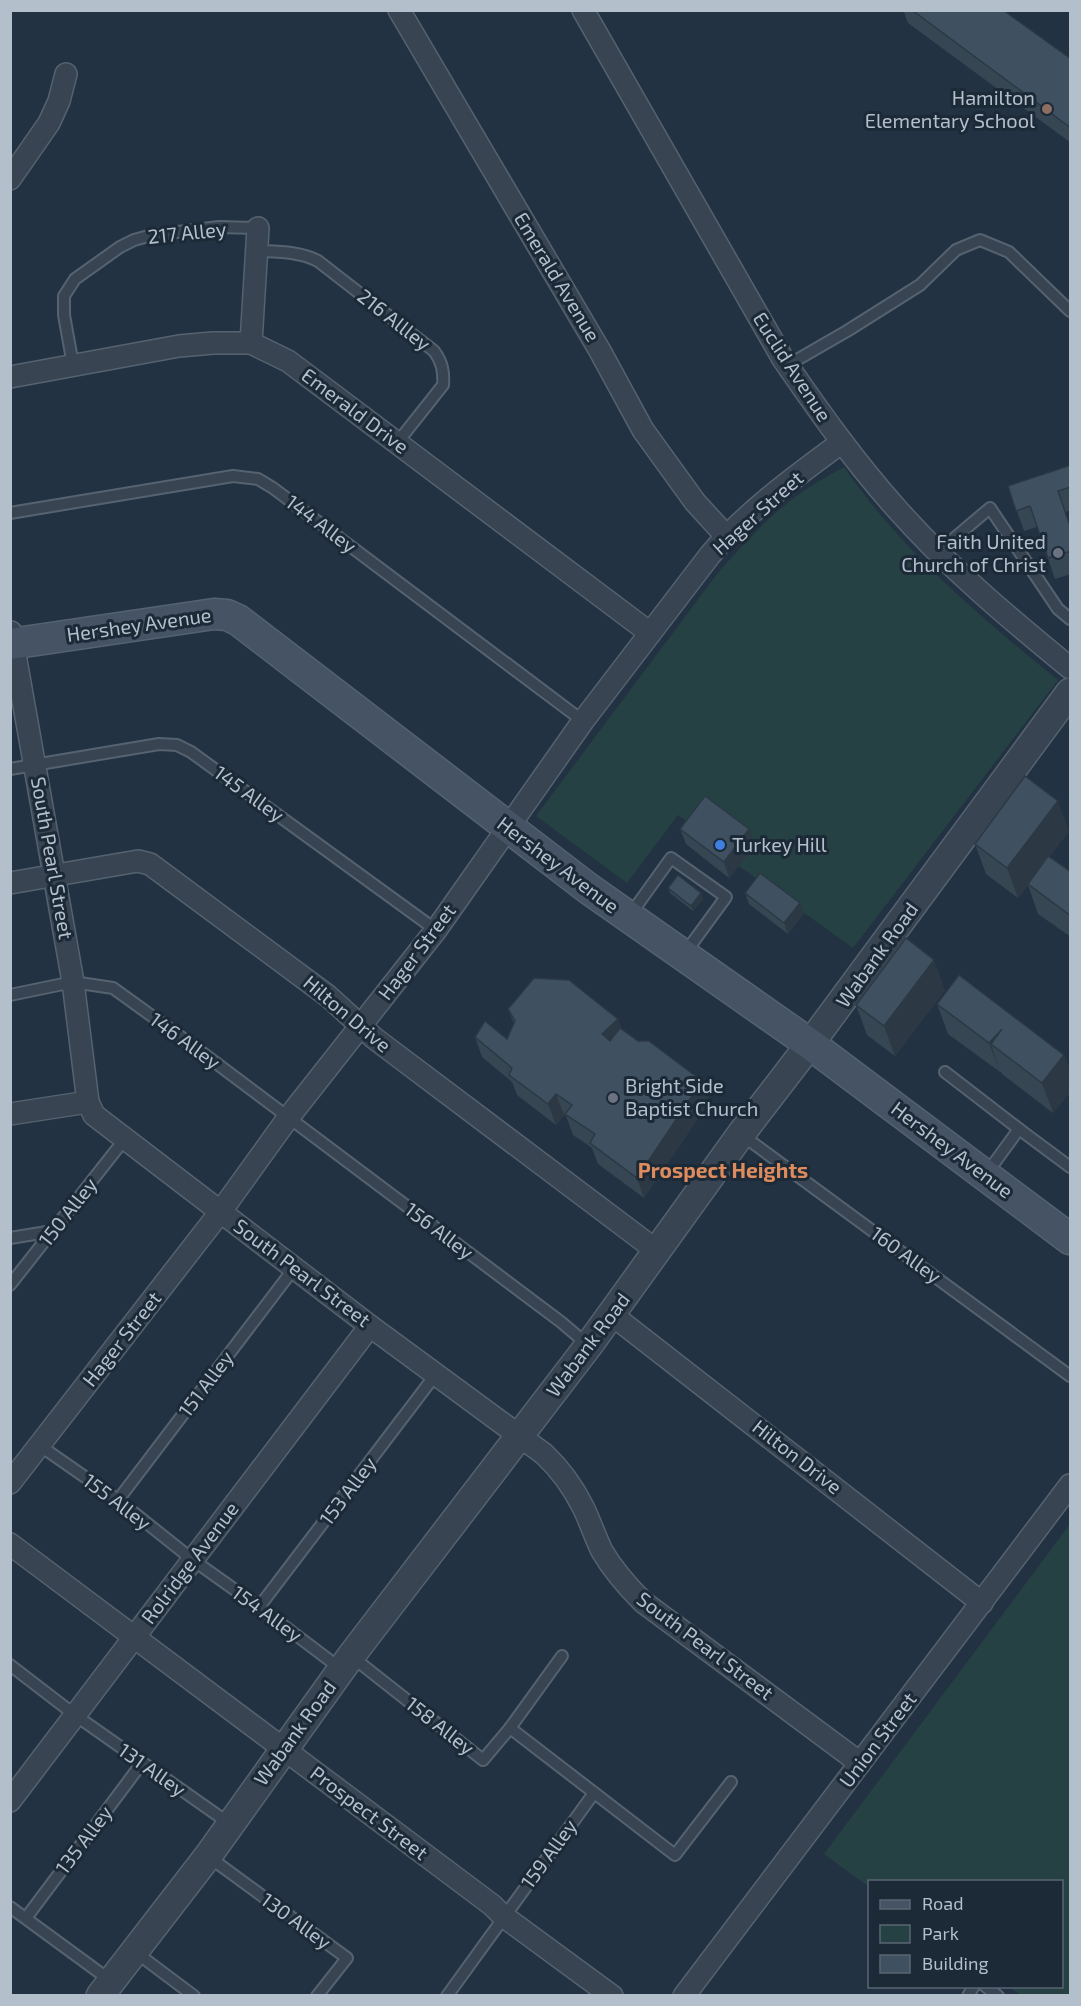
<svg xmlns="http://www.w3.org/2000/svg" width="1081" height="2006" font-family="'Exo 2',sans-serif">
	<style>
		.green { fill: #254143 }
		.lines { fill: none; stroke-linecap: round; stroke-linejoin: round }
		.service-casing { stroke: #55626f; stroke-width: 14 }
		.minor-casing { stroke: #55626f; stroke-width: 24 }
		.tertiary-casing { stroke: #55626f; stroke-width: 30 }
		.secondary-casing { stroke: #55626f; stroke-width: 33 }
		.service { stroke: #384451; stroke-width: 10 }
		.minor { stroke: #384451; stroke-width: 21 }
		.tertiary { stroke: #384451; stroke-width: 27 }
		.secondary { stroke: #455365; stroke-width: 30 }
		.wall { fill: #364653 }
		.shaded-wall { fill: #2c3944 }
		.building { fill: #3f5161; stroke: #2c3944; stroke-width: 1.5 }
		.education-dot { fill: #8d6e63; stroke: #1c2937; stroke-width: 2 }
		.worship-dot { fill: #6b7280; stroke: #1c2937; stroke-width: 2 }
		.shop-dot { fill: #3f7fe0; stroke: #1c2937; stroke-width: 2 }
		.labels { text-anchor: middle; stroke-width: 6; stroke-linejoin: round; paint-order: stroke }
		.poi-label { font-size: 20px; fill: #b4bfcc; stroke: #1c2937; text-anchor: end }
		.street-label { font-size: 20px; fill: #b4bfcc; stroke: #1c2937 }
		.neighbourhood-label { font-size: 21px; font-weight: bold; fill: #de8c5d; stroke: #1c2937 }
	</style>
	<rect width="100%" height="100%" fill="#233242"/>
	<!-- green -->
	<g class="green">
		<path d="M844,467C901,550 980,617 1058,680L853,948L739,866L755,844L711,811L696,828L678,815L627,883L536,816L717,574C744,543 773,511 808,488C820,480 832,474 844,467Z"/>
		<path d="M1070,1524V1995H1021L1009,1987L1062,1986V1882H870L869,1887L824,1854Z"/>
	</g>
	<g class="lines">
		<!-- service casing -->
		<g class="service-casing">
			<g id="service">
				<path d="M256,251C277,252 299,251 318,261L434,351C442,362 444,371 443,385L397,443"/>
				<path d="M73,365L64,315V296L75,279L120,247L134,240L152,235L219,227L258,228"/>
				<path d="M788,365L847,331L920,285L956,250L980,240L1009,252L1070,311"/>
				<path d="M10,513L233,476L258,479L273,488L583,721"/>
				<path d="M938,552L990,508L1058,609L1070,619"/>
				<path d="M10,769L159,744L177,745L191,752L436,930"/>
				<path d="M630,915L671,858L726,897L685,953"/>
				<path d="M10,995L73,982L113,988L192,1045L561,1322L588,1345"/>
				<path d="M945,1072L1019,1129L987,1173"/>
				<path d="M1019,1129L1070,1167"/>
				<path d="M742,1135L1070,1376"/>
				<path d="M10,1238L53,1231"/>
				<path d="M10,1285L124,1140"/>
				<path d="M39,1445L118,1500L193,1560L259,1607L341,1669"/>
				<path d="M118,1500L295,1267"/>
				<path d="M259,1607L436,1374"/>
				<path d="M351,1656L483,1760L510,1728L562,1656"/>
				<path d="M10,1665L75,1715L230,1824"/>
				<path d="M510,1728L675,1855L731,1782"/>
				<path d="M209,1857L347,1958L317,1996"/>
				<path d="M10,1907L111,1981"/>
				<path d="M26,1918L142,1763"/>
				<path d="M134,1951L194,1996"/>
				<path d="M985,1986L998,1996"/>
				<path d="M447,1996L594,1793"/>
				<path d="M968,1996L974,1986"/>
			</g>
		</g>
		<!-- minor casing -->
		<g class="minor-casing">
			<g id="minor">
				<path d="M399,10L600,351L643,430L695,502L726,536"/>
				<path d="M583,10L783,359C818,410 854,461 896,508C948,567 1009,618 1070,668"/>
				<path d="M10,179L49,123L59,101L66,74"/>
				<path d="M251,343L258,228"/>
				<path d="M10,377L179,346L213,343H251L288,361L650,633"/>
				<path d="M11,632L73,982L88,1102L94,1115L370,1326L544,1454C561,1470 573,1487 583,1507C590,1521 595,1537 602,1551C613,1570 628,1587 643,1602L860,1763"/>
				<path d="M10,883L138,861L150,864L328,996L374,1038L657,1251"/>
				<path d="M10,1114L88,1102"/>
				<path d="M611,1314L982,1603"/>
				<path d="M10,1483L221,1211L288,1118L436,930L583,721L710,555C747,511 796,476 842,442"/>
				<path d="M10,1544L492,1905L503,1916L612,1996"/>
				<path d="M10,1801L370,1326"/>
				<path d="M684,1996L1070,1485"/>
			</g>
		</g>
		<!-- tertiary casing -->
		<g class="tertiary-casing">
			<path id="tertiary" d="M100,1996L208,1856L351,1656L589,1345L741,1134L810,1044L1070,692"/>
		</g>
		<!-- secondary casing -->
		<g class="secondary-casing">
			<path id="secondary" d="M10,644L214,614L227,615L238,620L589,889L810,1044L1070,1239"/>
		</g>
		<!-- service -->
		<use href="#service" class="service"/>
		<!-- minor -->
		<use href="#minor" class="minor"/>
		<!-- tertiary -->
		<use href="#tertiary" class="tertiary"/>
		<!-- secondary -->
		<use href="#secondary" class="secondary"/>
	</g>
	<!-- wall -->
	<g class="wall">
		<path d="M903,10H912L1071,59V143L908,23Z"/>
		<path d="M1071,465V510L1065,512L1071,528V574L1055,579L1037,527L1024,531L1008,486Z"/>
		<path d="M680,829L755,845L729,878L686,844Z"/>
		<path d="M1069,831L1049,857L1071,872V937L1038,914L1028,885L1018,898L986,874L975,844Z"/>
		<path d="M668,888L701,893L703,899L693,911L670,893Z"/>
		<path d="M745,893L804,913L788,934L749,904Z"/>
		<path d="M945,990L895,1056L867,1035L856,1005Z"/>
		<path d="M937,1004L1064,1055L1071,1074V1101L1068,1094L1053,1113L1002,1074L1001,1072H1000L948,1034Z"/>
		<path d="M508,1009L618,1019L622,1030L702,1081L709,1102L644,1198L598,1164L592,1148L573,1135L566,1116L564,1115L556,1125L517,1095L512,1082L482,1057L475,1037L507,1039L514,1024Z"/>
	</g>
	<!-- shaded-wall -->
	<g class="shaded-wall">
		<path d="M1058,801L1069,831L1018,898L1007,868Z"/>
		<path d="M749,829L755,845L729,878L724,862Z"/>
		<path d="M701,893L703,899L693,911L691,906Z"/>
		<path d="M800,903L804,913L788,934L784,923Z"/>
		<path d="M934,960L945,990L895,1056L884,1026Z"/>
		<path d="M618,1019L626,1039L610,1055L602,1034Z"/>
		<path d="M1002,1029L991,1044L1000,1072L989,1043Z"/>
		<path d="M1064,1055L1071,1074V1090L1053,1113L1042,1083Z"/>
		<path d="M702,1081L709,1102L644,1198L637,1178Z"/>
		<path d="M556,1094L564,1115L556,1125L548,1104Z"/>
	</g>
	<!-- building -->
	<g class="building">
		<path d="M912,10H1003L1071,59V128Z"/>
		<path d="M1071,465V488L1070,487L1058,491L1071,529V551L1048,558L1030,506L1016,511L1008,486Z"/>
		<path d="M1025,776L1058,801L1007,868L975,844Z"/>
		<path d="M705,796L749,829L724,862L680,829Z"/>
		<path d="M1048,856L1071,872V916L1028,884Z"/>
		<path d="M760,873L800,903L784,923L745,893Z"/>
		<path d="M678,875L701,893L691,906L668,888Z"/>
		<path d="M906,938L934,960L884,1026L856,1005Z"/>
		<path d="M959,975L1064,1055L1042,1083L991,1044L1002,1029L989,1043L937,1004Z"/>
		<path d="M534,978L569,980L618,1019L602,1034L610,1041L620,1028L638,1041H649L702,1081L637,1178L590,1143L595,1134L565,1114L572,1105L556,1094L548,1104L509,1075L512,1068L475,1037L485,1021L507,1039L515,1021L508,1009Z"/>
	</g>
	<!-- markers -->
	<circle class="education-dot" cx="1047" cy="109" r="6"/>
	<g class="worship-dot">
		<circle cx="1058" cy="553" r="6"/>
		<circle cx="613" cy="1098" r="6"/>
	</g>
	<circle class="shop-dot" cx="720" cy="845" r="6"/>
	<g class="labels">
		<!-- poi labels -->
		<g class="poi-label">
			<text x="1035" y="105">Hamilton<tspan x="1035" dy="23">Elementary School</tspan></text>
			<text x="1046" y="549">Faith United<tspan x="1046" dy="23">Church of Christ</tspan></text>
			<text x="732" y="852" text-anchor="start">Turkey Hill</text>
			<text x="625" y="1093" text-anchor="start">Bright Side<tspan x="625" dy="23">Baptist Church</tspan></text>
		</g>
		<!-- street labels -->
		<g class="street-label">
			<text transform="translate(187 233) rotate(-6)" y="7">217 Alley</text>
			<text transform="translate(557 277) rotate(59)" y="7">Emerald Avenue</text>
			<text transform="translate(394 320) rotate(38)" y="7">216 Allley</text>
			<text transform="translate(792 367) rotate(57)" y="7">Euclid Avenue</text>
			<text transform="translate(355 411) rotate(37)" y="7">Emerald Drive</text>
			<text transform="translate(758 513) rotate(-42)" y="7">Hager Street</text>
			<text transform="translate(321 524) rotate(37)" y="7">144 Alley</text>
			<text transform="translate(139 625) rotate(-8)" y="7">Hershey Avenue</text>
			<text transform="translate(249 794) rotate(36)" y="7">145 Alley</text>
			<text transform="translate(52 858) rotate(80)" y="7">South Pearl Street</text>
			<text transform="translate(558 865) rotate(37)" y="7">Hershey Avenue</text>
			<text transform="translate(417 952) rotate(-53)" y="7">Hager Street</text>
			<text transform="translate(877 955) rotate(-54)" y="7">Wabank Road</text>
			<text transform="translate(347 1014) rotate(40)" y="7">Hilton Drive</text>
			<text transform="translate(185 1041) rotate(36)" y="7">146 Alley</text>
			<text transform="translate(952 1150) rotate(37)" y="7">Hershey Avenue</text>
			<text transform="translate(68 1212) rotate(-52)" y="7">150 Alley</text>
			<text transform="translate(439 1231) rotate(37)" y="7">156 Alley</text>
			<text transform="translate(906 1255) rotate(36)" y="7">160 Alley</text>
			<text transform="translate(302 1273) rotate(37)" y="7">South Pearl Street</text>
			<text transform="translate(122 1339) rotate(-52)" y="7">Hager Street</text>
			<text transform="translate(588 1345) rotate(-53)" y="7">Wabank Road</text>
			<text transform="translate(206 1384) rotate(-53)" y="7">151 Alley</text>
			<text transform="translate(797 1457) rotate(38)" y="7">Hilton Drive</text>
			<text transform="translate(348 1491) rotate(-53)" y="7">153 Alley</text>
			<text transform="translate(117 1502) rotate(37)" y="7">155 Alley</text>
			<text transform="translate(190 1563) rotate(-53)" y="7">Rolridge Avenue</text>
			<text transform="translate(267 1614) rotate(36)" y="7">154 Alley</text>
			<text transform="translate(705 1646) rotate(37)" y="7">South Pearl Street</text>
			<text transform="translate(440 1726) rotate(38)" y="7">158 Alley</text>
			<text transform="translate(295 1733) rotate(-54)" y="7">Wabank Road</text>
			<text transform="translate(878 1740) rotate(-53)" y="7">Union Street</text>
			<text transform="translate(152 1770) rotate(35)" y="7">131 Alley</text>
			<text transform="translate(369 1813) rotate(37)" y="7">Prospect Street</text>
			<text transform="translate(84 1840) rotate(-53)" y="7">135 Alley</text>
			<text transform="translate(549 1854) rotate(-54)" y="7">159 Alley</text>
			<text transform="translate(296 1921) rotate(36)" y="7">130 Alley</text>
		</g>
		<!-- neighbourhood labels -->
		<g class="neighbourhood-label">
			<text x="723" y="1178">Prospect Heights</text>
		</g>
	</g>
	<!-- border -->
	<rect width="1081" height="2006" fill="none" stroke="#b4bfcc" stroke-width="24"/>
	<!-- legend -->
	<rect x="868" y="1880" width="195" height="108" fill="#1c2937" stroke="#596573" stroke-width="1.5"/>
	<rect x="880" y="1900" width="30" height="9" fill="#455365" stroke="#596573" stroke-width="1.5"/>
	<text x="922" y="1910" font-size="18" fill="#b4bfcc">Road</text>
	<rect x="880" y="1925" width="30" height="18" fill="#254143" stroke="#596573" stroke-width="1.5"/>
	<text x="922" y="1940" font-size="18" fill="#b4bfcc">Park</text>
	<rect x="880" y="1955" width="30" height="18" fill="#3f5161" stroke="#596573" stroke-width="1.5"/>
	<text x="922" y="1970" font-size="18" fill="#b4bfcc">Building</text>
</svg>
